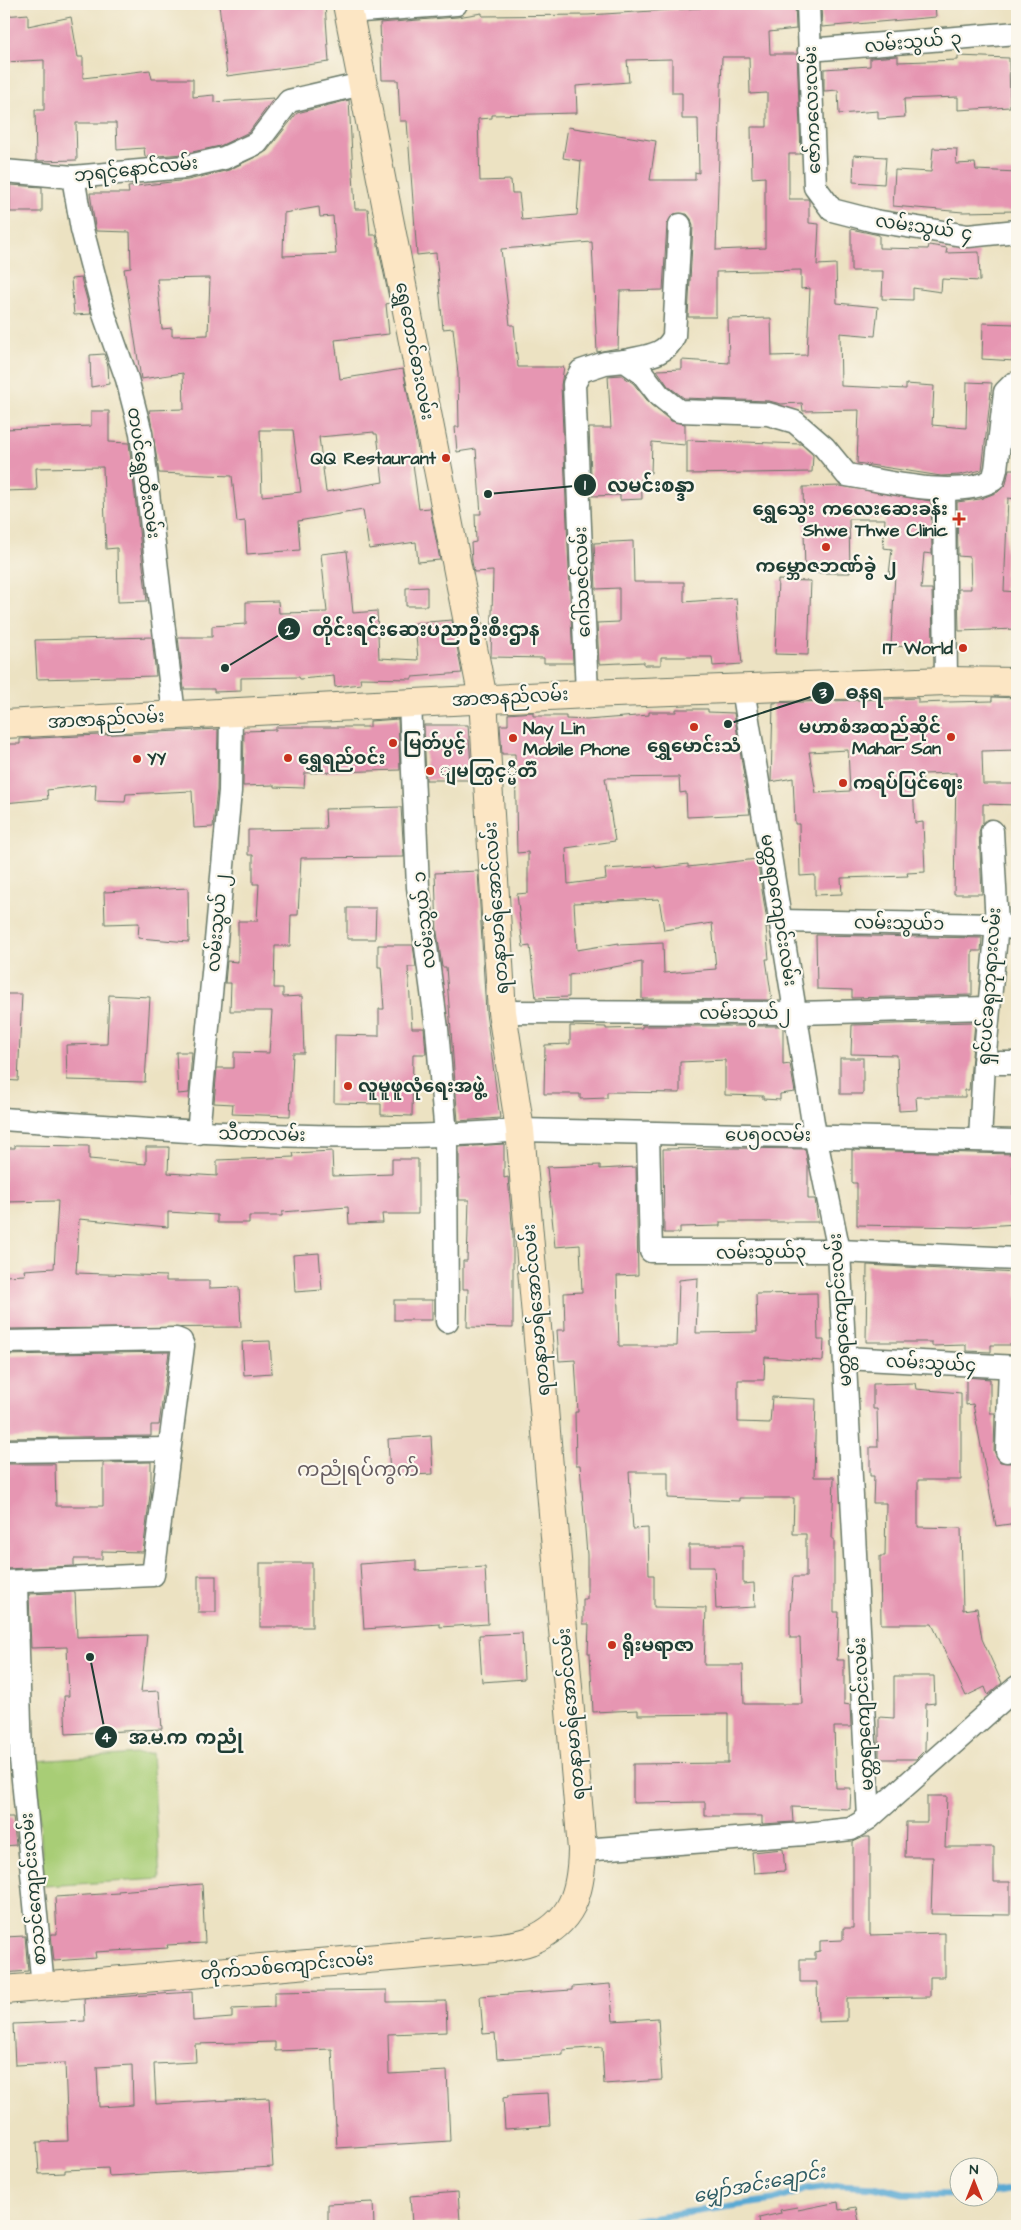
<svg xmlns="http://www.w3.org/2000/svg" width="1021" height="2230" font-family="'Architects Daughter','Noto Sans Myanmar',sans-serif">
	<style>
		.green { fill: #a8cd76; stroke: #648555 }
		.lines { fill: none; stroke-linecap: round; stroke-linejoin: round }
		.stream { stroke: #59a9d3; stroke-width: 7 }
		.building { fill: #e696b2; fill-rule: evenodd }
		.street-casing { stroke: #677766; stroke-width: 25 }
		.secondary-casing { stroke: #677766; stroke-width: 30 }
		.street { stroke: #fff; stroke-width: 22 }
		.secondary { stroke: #fce6c4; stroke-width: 28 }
		.poi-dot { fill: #c8321e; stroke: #fbf7ec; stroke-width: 2 }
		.labels { text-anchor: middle; stroke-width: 4.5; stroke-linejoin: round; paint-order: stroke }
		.street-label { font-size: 18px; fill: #1f3d34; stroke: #fbf7ec }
		.poi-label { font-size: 18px; font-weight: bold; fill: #1f3d34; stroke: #fbf7ec; text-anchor: start }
		.water-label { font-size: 19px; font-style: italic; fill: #305d64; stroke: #fbf7ec }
		.quarter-label { font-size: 20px; fill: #655c60; stroke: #fbf7ec }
		.leader { fill: none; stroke: #1f3d34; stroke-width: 2 }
		.callout-dot { fill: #1f3d34; stroke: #fbf7ec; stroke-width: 2 }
		.mark-label { font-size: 15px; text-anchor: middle; font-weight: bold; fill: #fff }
		.callout-label { font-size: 19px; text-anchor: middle; font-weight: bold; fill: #1f3d34; stroke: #fbf7ec; stroke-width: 4.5; stroke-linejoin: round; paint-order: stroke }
	</style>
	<rect width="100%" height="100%" fill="#fbf7ec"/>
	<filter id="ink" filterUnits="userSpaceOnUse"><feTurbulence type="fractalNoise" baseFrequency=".02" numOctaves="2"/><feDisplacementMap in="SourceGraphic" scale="10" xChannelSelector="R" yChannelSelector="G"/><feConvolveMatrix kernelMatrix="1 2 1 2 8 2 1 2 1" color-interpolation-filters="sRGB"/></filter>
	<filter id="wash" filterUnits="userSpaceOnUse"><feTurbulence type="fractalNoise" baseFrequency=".0096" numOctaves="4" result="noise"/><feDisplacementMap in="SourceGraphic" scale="20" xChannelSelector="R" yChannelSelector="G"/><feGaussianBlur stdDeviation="1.12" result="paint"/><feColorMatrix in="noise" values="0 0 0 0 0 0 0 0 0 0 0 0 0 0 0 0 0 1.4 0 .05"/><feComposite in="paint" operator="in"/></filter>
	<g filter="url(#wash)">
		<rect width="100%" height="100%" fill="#ece2c2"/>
		<!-- green -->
		<path class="green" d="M152,1753L160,1879L44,1886L36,1761Z"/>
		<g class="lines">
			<!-- stream -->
			<g class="stream">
				<path d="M988,2193L1017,2189"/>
				<path d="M595,2226L773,2200L806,2189L838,2185L874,2187L903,2194L958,2195"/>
			</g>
		</g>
		<g id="blocks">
			<!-- building -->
			<g class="building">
				<path d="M219,4H325L329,62L227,76Z"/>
				<path d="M701,4H795L796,29L769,32L770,54H797L801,154H789V199H808L809,201V223L819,224L817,265L836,264L837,303L878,307L875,336L840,333L841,386L906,389V384L934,386L932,425L966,428L967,382L992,383L982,470L959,475L941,476L857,463L859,410L803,411L802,403L781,404L769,401L684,398L668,386L657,370L682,369V360L729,363L728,319L771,318L772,356L807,355L810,288L801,289V270L716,272V317H688L693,226L691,219L687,214H674L667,224L663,290L620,291L618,348L597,352L592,242L501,249L510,325H514L518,367H564L561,385L573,663H544V658L491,657L493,571L474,572L472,562L471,543L476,542L475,514H481L476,449L457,452L455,427H459L458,374L453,328L443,329L436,253L417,255L407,121H400L398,80H382L380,23L457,17L482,13V16L588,15L701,8ZM722,57H749L750,94L767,93V127H751L752,178L765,177V248L716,250ZM672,59V93H682V119H698L699,173L695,172V180H650L656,141L568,127L563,158L581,161L577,215L522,220L519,193H512L511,180L480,181L478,119L492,118V115L577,113L576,86L629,82L627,60Z"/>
				<path d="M821,4H935L936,17L822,27Z"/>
				<path d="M28,14V26L71,17L78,57H83V78L150,70L152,79H193V97L214,95V102L274,98L249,132L220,146L183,154L145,157L144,148L117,150L116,123H76L77,160L36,161L35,110H44V60L4,62V16Z"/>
				<path d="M898,56V62L958,60V56L1009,58L1010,107L958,110V97L904,99L905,117L878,119V111L839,114L838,90L824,91V69L870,66V58Z"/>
				<path d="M349,100L355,209H368L370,235H376L390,303L386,304L389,334L335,340L340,379L403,369L419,455L412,456L419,509L430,508L440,560L418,562L416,542L369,549L363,510L298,521L300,550L247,554L245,521L237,522L232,476L159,473L149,410L184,409L183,373L141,379L124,269L131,268L130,232L96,231L95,226L90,193H129L128,187L188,180L229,170L267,151L297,113ZM319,207L320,217L333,216L336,254L283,256L284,213ZM210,278L208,335L172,336V328L162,329L157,279ZM260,430H293L301,492L262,496ZM374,432V434H377L383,482L326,492L319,437Z"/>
				<path d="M933,148L957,149L956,164L975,163L976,170L1017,172L1015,211L963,212L893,206L895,170L931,172Z"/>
				<path d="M854,155L886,157L884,184L853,182Z"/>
				<path d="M10,185L42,187V212H10Z"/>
				<path d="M851,229L879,235V248L928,249L929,245L947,248L946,253L979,252L980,281L942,279L941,292L913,288V300L882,299L883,271H851Z"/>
				<path d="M81,278L91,314L74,315L71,279Z"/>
				<path d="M983,323L1017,324L1015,361L982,359Z"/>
				<path d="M104,354L108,366L109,384L91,387L90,355Z"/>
				<path d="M621,375L633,383L651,405L671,421L685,424V445L652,442L651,473H641L642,499L620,500V495L592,496L589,428H611L608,376Z"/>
				<path d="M91,411H109V442L129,443L147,601L118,602L117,548L106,549L103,467L36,468L37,490L4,491V429L91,426Z"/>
				<path d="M687,440L801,444L813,455L812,472L687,474Z"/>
				<path d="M1009,469H1017V499L1008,498L1004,591L1017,592V629L959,631L958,589H971L970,557L958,556L957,502L980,499L998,492L1006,484Z"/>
				<path d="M841,486L931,501L932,554L924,553L921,589H932L933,648L891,646L895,574H889L892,549L883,548L885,519H849L850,573H805L803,487Z"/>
				<path d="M633,541L634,582H684V602L736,598L742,664L713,666L712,657H661V665H644V662L599,664L597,623L619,622V588L596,589L594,543Z"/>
				<path d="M347,551L353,613L377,611L379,658L418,660L415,623L452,620L462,673L412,677V679L360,678L361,684L335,687L334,676L300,679L299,677L241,678V691L214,692V689H184L178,637H212V626L246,624V602L278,601L279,613L327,612L321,554Z"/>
				<path d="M778,580L811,581L808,655L775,654Z"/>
				<path d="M427,587V606H406V588Z"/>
				<path d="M152,637L156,676L37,679L35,640Z"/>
				<path d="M992,697L1017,698V750L982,751L983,784H1017V805L983,804V822L979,832L982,894H954L956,773L922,774V786H913L915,823L923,822L925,872L907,873L908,876L841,878L842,894L815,895V875L800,876L799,824H795L793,778L771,782L773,703L918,698V703L948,702L992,701ZM848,750L850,791L816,793L809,752Z"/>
				<path d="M676,709H708V712L734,713L750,814L687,817L686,792L680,793L679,777L605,778L615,841L566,848L568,884L606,879L605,869L655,866L656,868L688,864V867L757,859L768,927H766L769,959H766L772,1000L642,999V962L569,975V997L536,998L530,946L523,947L517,894L528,893V852L517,853L515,754H502L500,725H508V714L533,712V716H566V719L587,720L649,715V712H676ZM659,899L664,930L712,923L716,969L664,973L663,943L619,945V943L577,950L574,903Z"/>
				<path d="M398,719L400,770L305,773L304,788L274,787V785L243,786L244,731L276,730V727H370V721Z"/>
				<path d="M424,725H468L472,780H426Z"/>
				<path d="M218,729L217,790L213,827L194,828L192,791L126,794L125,802L95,801L96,784L47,790L48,799L4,803V744H20V739Z"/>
				<path d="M401,807L404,857L301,858L298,915H291L290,946H275L274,988H283V997L302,996L304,1053H293L290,1116L232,1114L233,1104L214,1103L217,1068H234V1052L269,1053L272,1011H230L231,983H225L227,961L238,962V921H257L259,884H253V855H248V830L326,829L325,809Z"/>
				<path d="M478,871L486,1013L500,1118L458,1121L446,967H442L437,932L435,873Z"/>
				<path d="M188,888L189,942L138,938L139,923L105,924L104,892Z"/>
				<path d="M347,908H376L375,939H347Z"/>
				<path d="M816,935L982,938L981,951H972V995L852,998V990L817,989Z"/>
				<path d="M378,945H413L416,967H408L412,1028H424L426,1054H413L412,1116L381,1115V1104L334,1103L335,1035L379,1036V1009H384L381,967H378Z"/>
				<path d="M4,994H22L18,1081L4,1080Z"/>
				<path d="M109,995L150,997L145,1082L67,1080L66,1045L107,1044Z"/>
				<path d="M975,1022L969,1090H965V1097H916L917,1110L899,1111L897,1055L851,1054L852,1025Z"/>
				<path d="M570,1026L606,1027V1029L642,1028V1026H783V1065L790,1064L795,1092L780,1094V1100L763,1099V1096L725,1095V1060L680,1062V1093L607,1092V1098L580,1099V1094H544L545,1045L570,1044Z"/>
				<path d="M176,1052H192L189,1093L178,1094Z"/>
				<rect x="840" y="1058" width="23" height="36"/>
				<path d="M504,1144V1178L508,1177L513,1236V1328L467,1327L468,1289H463V1261H467L469,1200H459V1147Z"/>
				<path d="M15,1145L89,1146V1159L146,1164V1147H169L168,1173L217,1176V1160L294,1157L293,1153L332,1151L333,1176L392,1174V1159H418V1214H382L383,1223L349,1224L348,1207L282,1212V1216H249V1223H217V1215L168,1212V1227L79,1219L76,1273L166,1276V1281H209V1288L239,1287L241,1327L4,1329V1276L25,1275L24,1270L54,1268L58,1201L4,1202V1148H15Z"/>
				<path d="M732,1148L805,1149L808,1165V1199H815L818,1222H720V1226L680,1227V1233H664L663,1149Z"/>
				<path d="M852,1150L1013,1154V1195H1017V1224L968,1227L857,1225V1183H852Z"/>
				<path d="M600,1165V1169L636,1167L638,1275L617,1276L619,1346H677L679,1280L698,1278L696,1333L757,1332L756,1294L817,1293L818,1340H824L823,1361L765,1357L764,1380H738V1422L770,1423L772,1397L816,1399L814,1477H834L832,1539H834V1612H839L837,1660H844V1704L850,1705L851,1727H834L836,1788H851L850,1809L792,1807L793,1822L762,1824V1816H705V1802L633,1803V1764L728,1763V1714L638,1715V1710L593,1712L590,1653H588L589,1624H583V1599H587V1555L580,1465H576L575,1412H578L575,1360L559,1361L557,1330H565L564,1293L582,1292L580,1245L555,1247L547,1167ZM629,1472H668V1498L739,1501V1498H794L793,1534H806V1577H793L790,1611V1638H800L802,1704H744L743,1665H704L706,1608L654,1607V1575H649L648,1528L633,1529Z"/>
				<path d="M319,1253L322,1290L295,1292L293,1255Z"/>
				<path d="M867,1265L1017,1273V1345H991V1352L966,1351V1345L932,1346V1342H866Z"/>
				<rect x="394" y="1300" width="38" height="20"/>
				<path d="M270,1341L272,1373L244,1375L242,1342Z"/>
				<path d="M169,1352L159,1425H151V1436L4,1438V1355Z"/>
				<path d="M966,1377L990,1379V1413H995L994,1451L1000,1462H1013V1504H1017V1523L996,1526L973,1404L966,1405Z"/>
				<path d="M915,1383L916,1389L961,1393V1480H918V1527L961,1528L963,1610L977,1608L982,1639L1002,1683L988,1695L985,1687L966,1696L932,1624H881L880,1556H885L886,1503H873L874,1476H870V1447H878L877,1409H873V1384Z"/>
				<path d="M431,1436L433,1474L390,1476L388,1439Z"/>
				<path d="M151,1462V1486L143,1552L102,1551V1559H74V1566L4,1569V1464H55L56,1506H103V1463Z"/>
				<path d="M689,1545H743V1584L754,1583L755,1607L716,1609L714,1567H689Z"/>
				<path d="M416,1560V1571L485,1567L488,1624L440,1627V1624L364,1629L360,1564Z"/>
				<rect x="260" y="1563" width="52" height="64"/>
				<rect x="198" y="1576" width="18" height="36"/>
				<path d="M75,1592L77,1637L147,1635L141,1692L159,1691L162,1729L66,1734L64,1696H69L67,1647L31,1648L29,1594Z"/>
				<path d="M4,1613L6,1693H4Z"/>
				<path d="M522,1633L524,1679L482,1682L479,1635Z"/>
				<path d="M894,1676H934L935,1703L926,1704L925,1750L916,1759H879V1717L894,1718Z"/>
				<path d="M927,1796H947L945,1847H994V1882H1010V1915L931,1914L933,1857H905L906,1822H927Z"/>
				<path d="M4,1817H13L16,1845L4,1846Z"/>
				<path d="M864,1837H870V1935L945,1933V1977H930V1997L847,1998V2021L818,2022L817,1982H800V1959H815V1952L820,1951V1941L843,1940V1928H853V1842Z"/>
				<path d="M783,1849L785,1871L754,1873L752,1852Z"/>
				<path d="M202,1884L205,1943L167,1945L168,1948L95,1952L96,1958L54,1961L51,1934H57L55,1897L118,1893V1891Z"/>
				<path d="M25,1936L28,1971L4,1973V1937Z"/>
				<path d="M610,1984L613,2021L658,2018L662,2080L604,2084L602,2047L563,2050V2055L497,2059L495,2033L483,2034L480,1996L572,1990V1987Z"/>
				<path d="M387,1990V2002L446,2001L447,2032L388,2034L389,2074L447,2071L450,2141L337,2148L332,2049L275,2051V2042L195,2044L196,2062L154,2064L156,2104L269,2098L273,2167L109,2176L108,2168L65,2170V2173L39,2174L37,2142L68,2141L65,2063L15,2065L13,2024L85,2021L84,1999L192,1992L193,2021L232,2018V2009L274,2007V1992ZM132,2065L133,2105L99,2107L97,2067Z"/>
				<path d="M548,2093L550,2126L505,2129L503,2098L508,2097V2095Z"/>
				<path d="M458,2192L460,2221L412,2224L410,2196Z"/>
				<path d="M373,2202L374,2226H328V2204Z"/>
				<path d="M838,2202L839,2210L856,2207L860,2226H760L759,2218L781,2213L780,2210L797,2207L798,2210Z"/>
			</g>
		</g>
	</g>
	<g filter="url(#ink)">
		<use href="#blocks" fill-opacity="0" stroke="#677766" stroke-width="1"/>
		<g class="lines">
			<!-- street casing -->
			<g class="street-casing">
				<g id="street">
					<path d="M808,4L815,187L832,210L875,221L968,236L1017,231"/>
					<path d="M348,12L456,4"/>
					<path d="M809,50L1017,33"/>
					<path d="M4,171L73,177L185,167L224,158L257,143L289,101L362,84"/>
					<path d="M73,177L82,229L105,317L127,379L141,433L174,715"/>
					<path d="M625,361C645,356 666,356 674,336L680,225"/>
					<path d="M944,489L946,681"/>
					<path d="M743,689L815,1135L839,1251L869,1818"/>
					<path d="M587,694L574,384L581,371L605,363L625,361L642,373L659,395L679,411L768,414L795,422L824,447L847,475C887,481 955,500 993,480L996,469L1005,392L1013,384H1017"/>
					<path d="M410,703L418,887L437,1029L446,1136L447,1321"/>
					<path d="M781,921L997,925L1017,929"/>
					<path d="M502,1012L796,1013L989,1008"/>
					<path d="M984,1063H1017"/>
					<path d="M4,1119C175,1131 349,1145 520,1130L1017,1141"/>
					<path d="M198,1133L230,791L231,712"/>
					<path d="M648,1134L651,1251H839L1017,1259"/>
					<path d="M980,1140L984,1063L997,925L992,831"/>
					<path d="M4,1342L176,1339L181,1341L183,1346L153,1575L4,1582"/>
					<path d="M845,1358L1017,1367"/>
					<path d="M4,1451L169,1449"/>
					<path d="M1007,1451L1010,1367"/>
					<path d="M16,1582L21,1759L43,1987"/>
					<path d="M582,1850L805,1834L851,1829L869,1818L1017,1687"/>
				</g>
			</g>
			<!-- secondary casing -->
			<g class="secondary-casing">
				<g id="secondary">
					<path d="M4,724L587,694L946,681L1017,682"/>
					<path d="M4,1990L484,1949C499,1947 517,1946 530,1941C573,1923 581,1892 582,1850L520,1130L502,1012L483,699L347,4"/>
				</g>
			</g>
			<!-- street -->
			<use href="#street" class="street"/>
			<!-- secondary -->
			<use href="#secondary" class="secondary"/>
		</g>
	</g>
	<!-- markers -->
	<g class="poi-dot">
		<circle cx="446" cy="458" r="5"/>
		<path d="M956.5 511.5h5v5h5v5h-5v5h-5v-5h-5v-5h5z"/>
		<circle cx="826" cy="547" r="5"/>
		<circle cx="963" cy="648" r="5"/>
		<circle cx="694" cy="727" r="5"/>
		<circle cx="951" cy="737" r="5"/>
		<circle cx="513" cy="738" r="5"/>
		<circle cx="393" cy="743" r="5"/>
		<circle cx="288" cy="758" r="5"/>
		<circle cx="137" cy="759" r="5"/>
		<circle cx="430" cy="771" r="5"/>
		<circle cx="843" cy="783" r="5"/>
		<circle cx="348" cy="1086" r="5"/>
		<circle cx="612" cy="1645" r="5"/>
	</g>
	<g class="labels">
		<!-- street labels -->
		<g class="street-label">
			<text transform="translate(913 42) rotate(-5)" y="6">လမ်းသွယ် ၃</text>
			<text transform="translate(812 110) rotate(-92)" y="6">ဇော်ကလေးလမ်း</text>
			<text transform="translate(136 169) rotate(-6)" y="6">ဘုရင့်နောင်လမ်း</text>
			<text transform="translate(924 227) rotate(8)" y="6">လမ်းသွယ် ၄</text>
			<text transform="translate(415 351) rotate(79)" y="6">ရွှေတောင်ဓားလမ်း</text>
			<text transform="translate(144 473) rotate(81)" y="6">တပင်ရွှေထီးလမ်း</text>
			<text transform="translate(582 582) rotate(-92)" y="6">ဂေါ်သဇင်လမ်း</text>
			<text transform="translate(510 697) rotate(-3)" y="6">အာဇာနည်လမ်း</text>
			<text transform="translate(106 719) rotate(-3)" y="6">အာဇာနည်လမ်း</text>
			<text transform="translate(496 908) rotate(-94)" y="6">ရတနာမာရ်အောင်လမ်း</text>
			<text transform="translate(779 910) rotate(81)" y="6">မတ္တရာကျောင်းလမ်း</text>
			<text transform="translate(424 920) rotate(-96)" y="6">လမ်းသွယ် ၁</text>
			<text transform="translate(217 923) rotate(-85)" y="6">လမ်းသွယ် ၂</text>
			<text transform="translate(899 923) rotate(1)" y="6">လမ်းသွယ်၁</text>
			<text transform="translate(989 986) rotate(-86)" y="6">ရှင်ပင်ခရုဘုရားလမ်း</text>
			<text x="745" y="1019">လမ်းသွယ်၂</text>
			<text transform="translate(262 1134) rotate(1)" y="6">သီတာလမ်း</text>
			<text x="768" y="1141">ပေ၅၀လမ်း</text>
			<text transform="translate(761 1252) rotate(-1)" y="6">လမ်းသွယ်၃</text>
			<text transform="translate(536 1310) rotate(-95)" y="6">ရတနာမာရ်အောင်လမ်း</text>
			<text transform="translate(840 1310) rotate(-94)" y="6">မတ္တရာကျောင်းလမ်း</text>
			<text transform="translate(931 1363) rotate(3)" y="6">လမ်းသွယ်၄</text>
			<text transform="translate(571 1714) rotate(-95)" y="6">ရတနာမာရ်အောင်လမ်း</text>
			<text transform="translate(863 1714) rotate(-93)" y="6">မတ္တရာကျောင်းလမ်း</text>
			<text transform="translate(33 1889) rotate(-95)" y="6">စာသင်ကျောင်းလမ်း</text>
			<text transform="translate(287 1966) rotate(-5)" y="6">တိုက်သစ်ကျောင်းလမ်း</text>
		</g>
		<!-- poi labels -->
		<g class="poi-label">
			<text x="436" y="464" text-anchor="end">QQ Restaurant</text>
			<text x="948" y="515" text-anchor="end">ရွှေသွေး ကလေးဆေးခန်း<tspan x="948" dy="21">Shwe Thwe Clinic</tspan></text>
			<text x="826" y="572" text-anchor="middle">ကမ္ဘောဇဘဏ်ခွဲ ၂</text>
			<text x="953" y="654" text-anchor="end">IT World</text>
			<text x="941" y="733" text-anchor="end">မဟာစံအထည်ဆိုင်<tspan x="941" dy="21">Mahar San</tspan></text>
			<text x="523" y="734">Nay Lin<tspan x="523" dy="21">Mobile Phone</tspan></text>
			<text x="403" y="749">မြတ်ပွင့်</text>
			<text x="694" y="752" text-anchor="middle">ရွှေမောင်းသံ</text>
			<text x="298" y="764">ရွှေရည်ဝင်း</text>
			<text x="147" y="765">YY</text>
			<text x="440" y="777">ျမတ္ပြင့္မိတၱဴ</text>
			<text x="853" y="789">ကရပ်ပြင်ဈေး</text>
			<text x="358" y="1092">လူမူဖူလုံရေးအဖွဲ့</text>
			<text x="622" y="1651">ရိုးမရာဇာ</text>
		</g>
		<!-- water labels -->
		<g class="water-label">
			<text transform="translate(759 2183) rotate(-11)" y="7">မျှော်အင်းချောင်း</text>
		</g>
		<!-- quarter labels -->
		<g class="quarter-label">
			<text x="358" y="1476">ကညုံရပ်ကွက်</text>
		</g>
	</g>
	<!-- callouts -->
	<path class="leader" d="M488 494L585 485M225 668L289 629M728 724L823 693M90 1657L106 1737"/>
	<g class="callout-dot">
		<circle cx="488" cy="494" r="5"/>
		<circle cx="225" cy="668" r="5"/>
		<circle cx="728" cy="724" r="5"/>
		<circle cx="90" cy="1657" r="5"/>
		<circle cx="585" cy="485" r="12"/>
		<circle cx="289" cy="629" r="12"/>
		<circle cx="823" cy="693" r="12"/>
		<circle cx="106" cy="1737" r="12"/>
	</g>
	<g class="mark-label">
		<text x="585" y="490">1</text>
		<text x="289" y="635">2</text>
		<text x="823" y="698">3</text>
		<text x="106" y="1742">4</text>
	</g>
	<g class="callout-label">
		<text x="651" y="492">လမင်းစန္ဒာ</text>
		<text x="426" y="636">တိုင်းရင်းဆေးပညာဦးစီးဌာန</text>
		<text x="864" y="699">ဓနရ</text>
		<text x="186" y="1744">အ.မ.က ကညုံ</text>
	</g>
	<!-- margin -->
	<rect width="1021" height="2230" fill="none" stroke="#fbf7ec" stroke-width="20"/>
	<!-- north arrow -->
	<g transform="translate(974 2182)"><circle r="24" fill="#fbf7ec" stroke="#a3ada2"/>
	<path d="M0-4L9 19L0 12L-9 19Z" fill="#c8321e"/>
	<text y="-8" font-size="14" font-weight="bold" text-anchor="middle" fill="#1f3d34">N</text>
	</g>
</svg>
